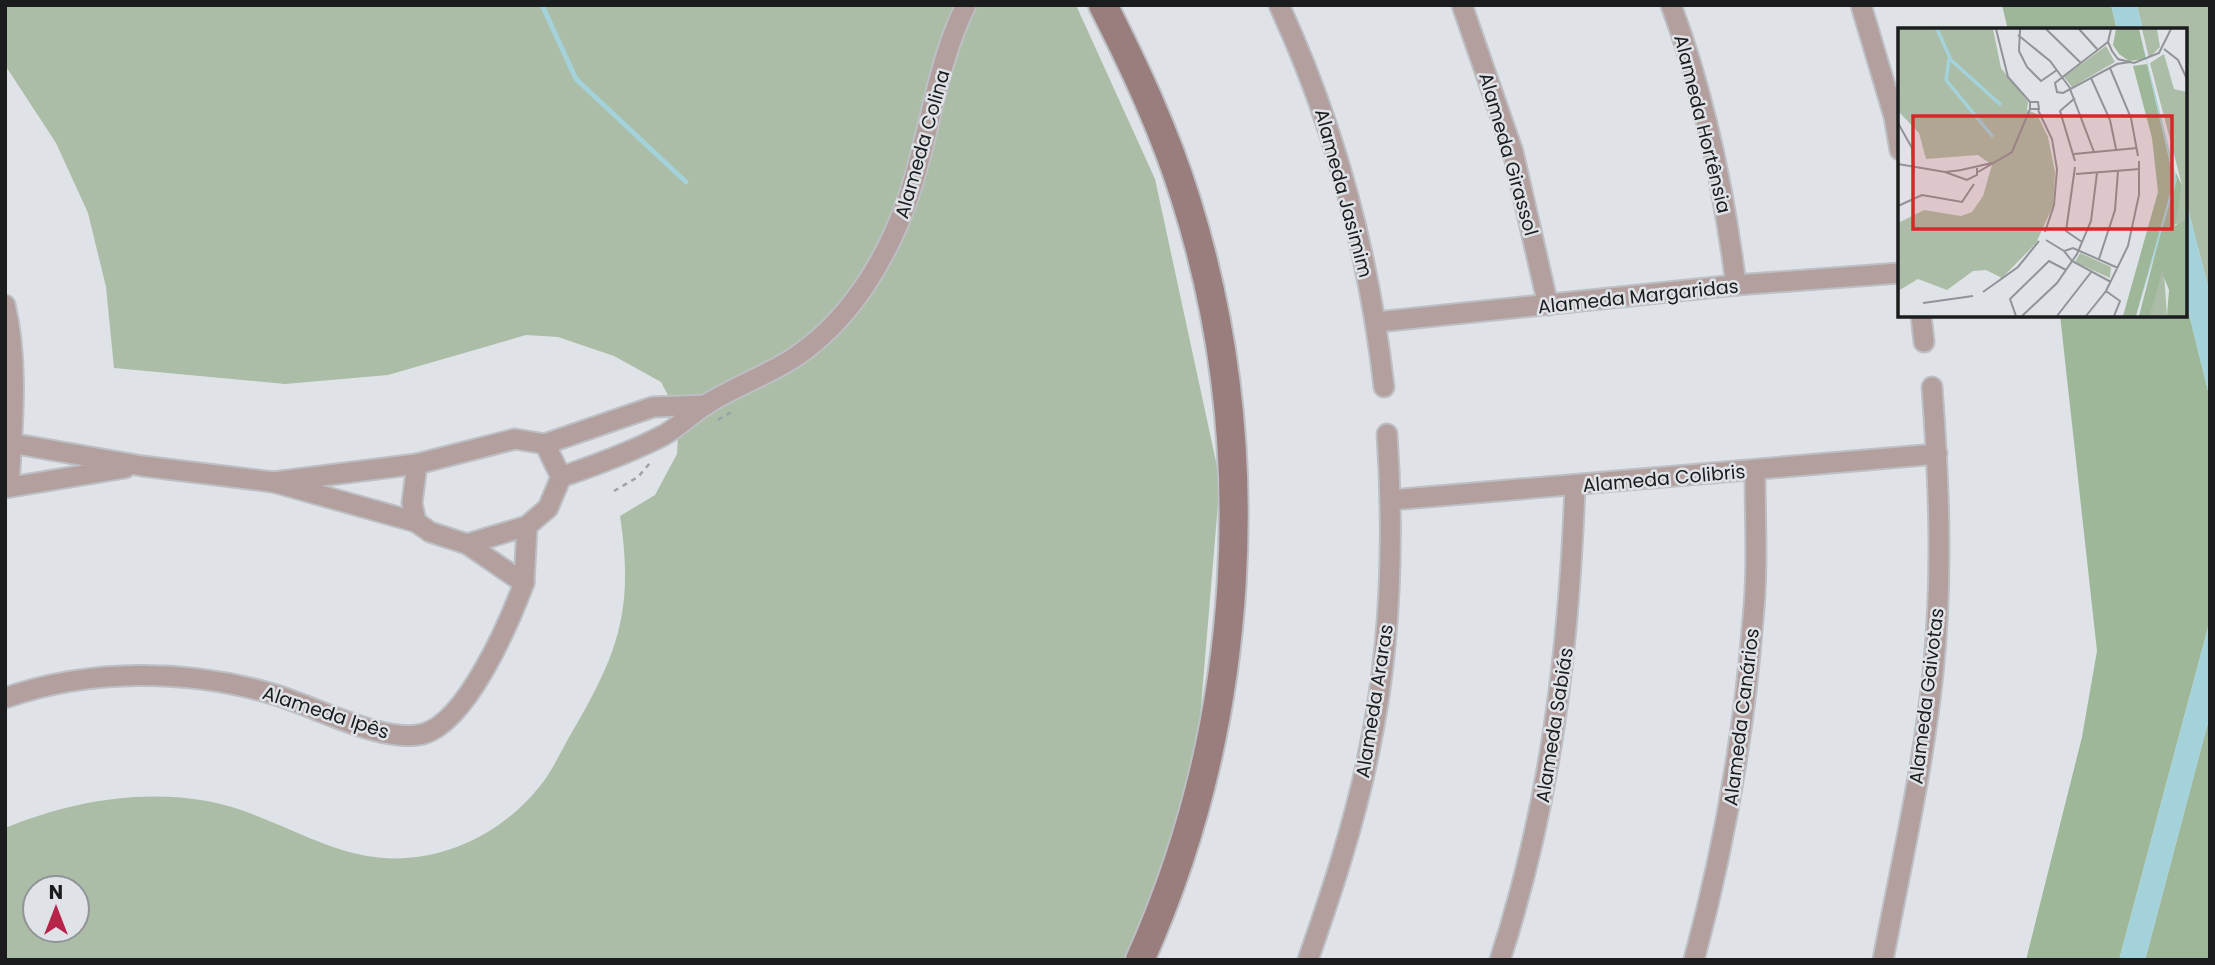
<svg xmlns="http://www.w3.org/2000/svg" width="2215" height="965" font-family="Poppins,sans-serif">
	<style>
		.green { fill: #abbda7; fill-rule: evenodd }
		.forest { fill: #9eb798 }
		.water { fill: #a3d2da }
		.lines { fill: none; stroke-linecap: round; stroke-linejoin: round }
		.stream { stroke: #a3d2da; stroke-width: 5 }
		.street-casing { stroke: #bcbfc3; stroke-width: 23 }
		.secondary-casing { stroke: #bcbfc3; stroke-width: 32 }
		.path { stroke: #9ea1a5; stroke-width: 2.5; stroke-dasharray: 5 5; stroke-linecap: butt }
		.street { stroke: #b29f9e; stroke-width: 19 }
		.secondary { stroke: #997e7d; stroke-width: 28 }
		.labels { text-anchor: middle; stroke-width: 5; stroke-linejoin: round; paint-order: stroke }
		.street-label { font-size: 19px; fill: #1b1c1e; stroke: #dfe3e7 }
		.inset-river { fill: none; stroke: #a3d2da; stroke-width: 3.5 }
		.inset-road { fill: none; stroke: #919397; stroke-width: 2 }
		.view { fill: #d62828; fill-opacity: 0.15; stroke: #d62828; stroke-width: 3.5 }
		.inset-edge { fill: none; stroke: #1b1c1e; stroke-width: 3.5 }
	</style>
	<rect width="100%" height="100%" fill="#dfe3e7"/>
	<!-- green -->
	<g class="green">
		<path d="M5,5H1076L1155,179L1220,480L1196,766L1130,960H5V828C69,802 138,789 207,801C262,811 309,844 362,855C429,869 498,839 540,786C553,770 562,749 572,732C619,652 634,609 620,516L655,495L677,454L679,416L661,382L614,356L558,337L526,335L388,375L285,384L114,368L106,287L88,213L56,143L5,65ZM35,888H77V930H35Z"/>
		<path d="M2137,5H2210V294L2185,197V30H2143Z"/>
	</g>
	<!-- forest -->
	<g class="forest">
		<path d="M2002,5H2111L2117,30H2008Z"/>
		<path d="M2185,298L2210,399V620L2119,960H2026L2082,737L2097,651L2060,315H2185Z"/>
		<path d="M2210,715V960H2145L2152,934Z"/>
	</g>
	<!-- water -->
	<g class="water">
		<path d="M2111,5H2137L2143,30H2117Z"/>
		<path d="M2185,197L2210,294V399L2185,298Z"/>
		<path d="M2210,620V715L2152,934L2145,960H2119Z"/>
	</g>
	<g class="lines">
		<!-- stream -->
		<path class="stream" d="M542,5L576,79L686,182"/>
		<!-- street casing -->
		<g class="street-casing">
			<g id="street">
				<path d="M1279,5C1335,126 1369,255 1384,387"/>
				<path d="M1462,5L1513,152L1548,305"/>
				<path d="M1671,5C1705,96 1724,190 1736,285"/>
				<path d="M1861,5L1894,116L1900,150"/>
				<path d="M5,305C19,364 12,427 9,487"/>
				<path d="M1921,315L1924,342"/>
				<path d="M1377,322L1736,285L1900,273"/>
				<path d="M5,442L142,466L273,482"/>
				<path d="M417,464L273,482L416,522L430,532L467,544L527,526L548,508L561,477L545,444"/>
				<path d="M561,477C596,465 632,452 664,435C680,426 692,413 707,404C734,387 765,376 792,359C849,322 886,261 908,198C930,135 936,65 966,5"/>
				<path d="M5,488L125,468"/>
				<path d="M1391,500L1937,454"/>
				<path d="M416,522L412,503L417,464L515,439L545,444L653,407L706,405"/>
				<path d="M467,544L524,583L527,526"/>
				<path d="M5,698C90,668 190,669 276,695C316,707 383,744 423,734C467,722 509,623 524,583"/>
				<path d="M1308,960C1332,891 1355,822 1369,751C1391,648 1394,539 1387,434"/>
				<path d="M1500,960C1551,802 1569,650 1575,485"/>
				<path d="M1694,960C1724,848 1744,735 1753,619C1758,570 1755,520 1755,470"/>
				<path d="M1883,960C1901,865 1923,769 1933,673C1943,578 1939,482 1932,387"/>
			</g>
		</g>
		<!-- secondary casing -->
		<g class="secondary-casing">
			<path id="secondary" d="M1103,5C1135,68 1165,132 1186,200C1263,446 1246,724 1140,960"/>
		</g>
		<!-- path -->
		<g class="path">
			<path d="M718,420L733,411"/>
			<path d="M614,491L638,477L650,463"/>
		</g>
		<!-- street -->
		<use href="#street" class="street"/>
		<!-- secondary -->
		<use href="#secondary" class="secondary"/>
	</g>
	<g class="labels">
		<!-- street labels -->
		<g class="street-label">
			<text transform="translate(1703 124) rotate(76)" y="7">Alameda Hortênsia</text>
			<text transform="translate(922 144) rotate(-74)" y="7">Alameda Colina</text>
			<text transform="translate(1509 154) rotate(74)" y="7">Alameda Girassol</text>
			<text transform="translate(1344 193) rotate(75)" y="7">Alameda Jasimim</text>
			<text transform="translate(1638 296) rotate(-6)" y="7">Alameda Margaridas</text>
			<text transform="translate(1664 478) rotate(-5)" y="7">Alameda Colibris</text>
			<text transform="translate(1926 696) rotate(-83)" y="7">Alameda Gaivotas</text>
			<text transform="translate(1374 701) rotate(-81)" y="7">Alameda Araras</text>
			<text transform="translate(326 712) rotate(18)" y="7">Alameda Ipês</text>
			<text transform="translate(1741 717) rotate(-83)" y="7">Alameda Canários</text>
			<text transform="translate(1554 725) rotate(-81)" y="7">Alameda Sabiás</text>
		</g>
	</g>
	<!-- overview -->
	<g transform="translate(1898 28)">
		<rect width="289" height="289" fill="#dfe3e7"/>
		<path d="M0,1H95L103,40L130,74L129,82L139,86L150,109L157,144L155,178L138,215L104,250L88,242L75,243L49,262L20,251L0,263V195L26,182L63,188L74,184L85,168L94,137L80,127L28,131L21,105L0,83ZM244,1H259L262,19L251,30ZM208,18L217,34L174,59L166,49ZM266,26L276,61L289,64V172L287,192L282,198L276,195L284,157L252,35ZM182,225L213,239L212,250L177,234ZM266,244L269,288H252L262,246Z" fill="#abbda7"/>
		<path d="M218,1H241L248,31L231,33L221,26L215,17ZM249,36L276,152L238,288H225L260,164L254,110L235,38ZM278,145L284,157L277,198L287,192L289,172V288H269L271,262L264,244L252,288H241Z" fill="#9eb798"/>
		<path d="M241,1L279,152L238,288L276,152Z" fill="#a3d2da"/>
		<path class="inset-river" d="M39,1L53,32L103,77M51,31L48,52L95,109"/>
		<path class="inset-road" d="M98,1L110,49L132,74V81H141L140,74H132M122,1L121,23L129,39L143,53L159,42M148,1L183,35M181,1L199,21M213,1L210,14L214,23L220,31L236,35L261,25L273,1M120,7L152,33L172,60M210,14L157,55L159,64L165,65L219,36L232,34M266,21L280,32L289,51M212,40L233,90L240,128M193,50L212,92L218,121M172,61L196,124M140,82L154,111L159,141L156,177L147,204M0,95L14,120L16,145M176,126L239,120M177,133L162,83L177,70M0,136L47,144M177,139L168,203L184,214M63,142L94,135M64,142L47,144L69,152L79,147V140M80,144L114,124L132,81M178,146L242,141M0,178L24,167L64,174L76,156M148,212L166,223M201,231L217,182L220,143M213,254L174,233L166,223L175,220L220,240M208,263L222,273L216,288M85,264L120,239L141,213M25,275L75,268M118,288L112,271L151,233L168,242M124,288L159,255L179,226L193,193L199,145M159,288L194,243M188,288L208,263L230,218L241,167V133"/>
		<path class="view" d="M15,88H274V201H15Z"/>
		<rect width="289" height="289" class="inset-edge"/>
	</g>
	<!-- border -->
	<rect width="2215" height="965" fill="none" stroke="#1b1c1e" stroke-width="14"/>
	<!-- north arrow -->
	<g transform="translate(56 909)"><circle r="33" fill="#dfe3e7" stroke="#919397" stroke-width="2"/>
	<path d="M0-5L12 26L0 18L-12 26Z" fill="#b62449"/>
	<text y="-10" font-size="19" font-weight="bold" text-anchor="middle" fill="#1b1c1e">N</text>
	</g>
</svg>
